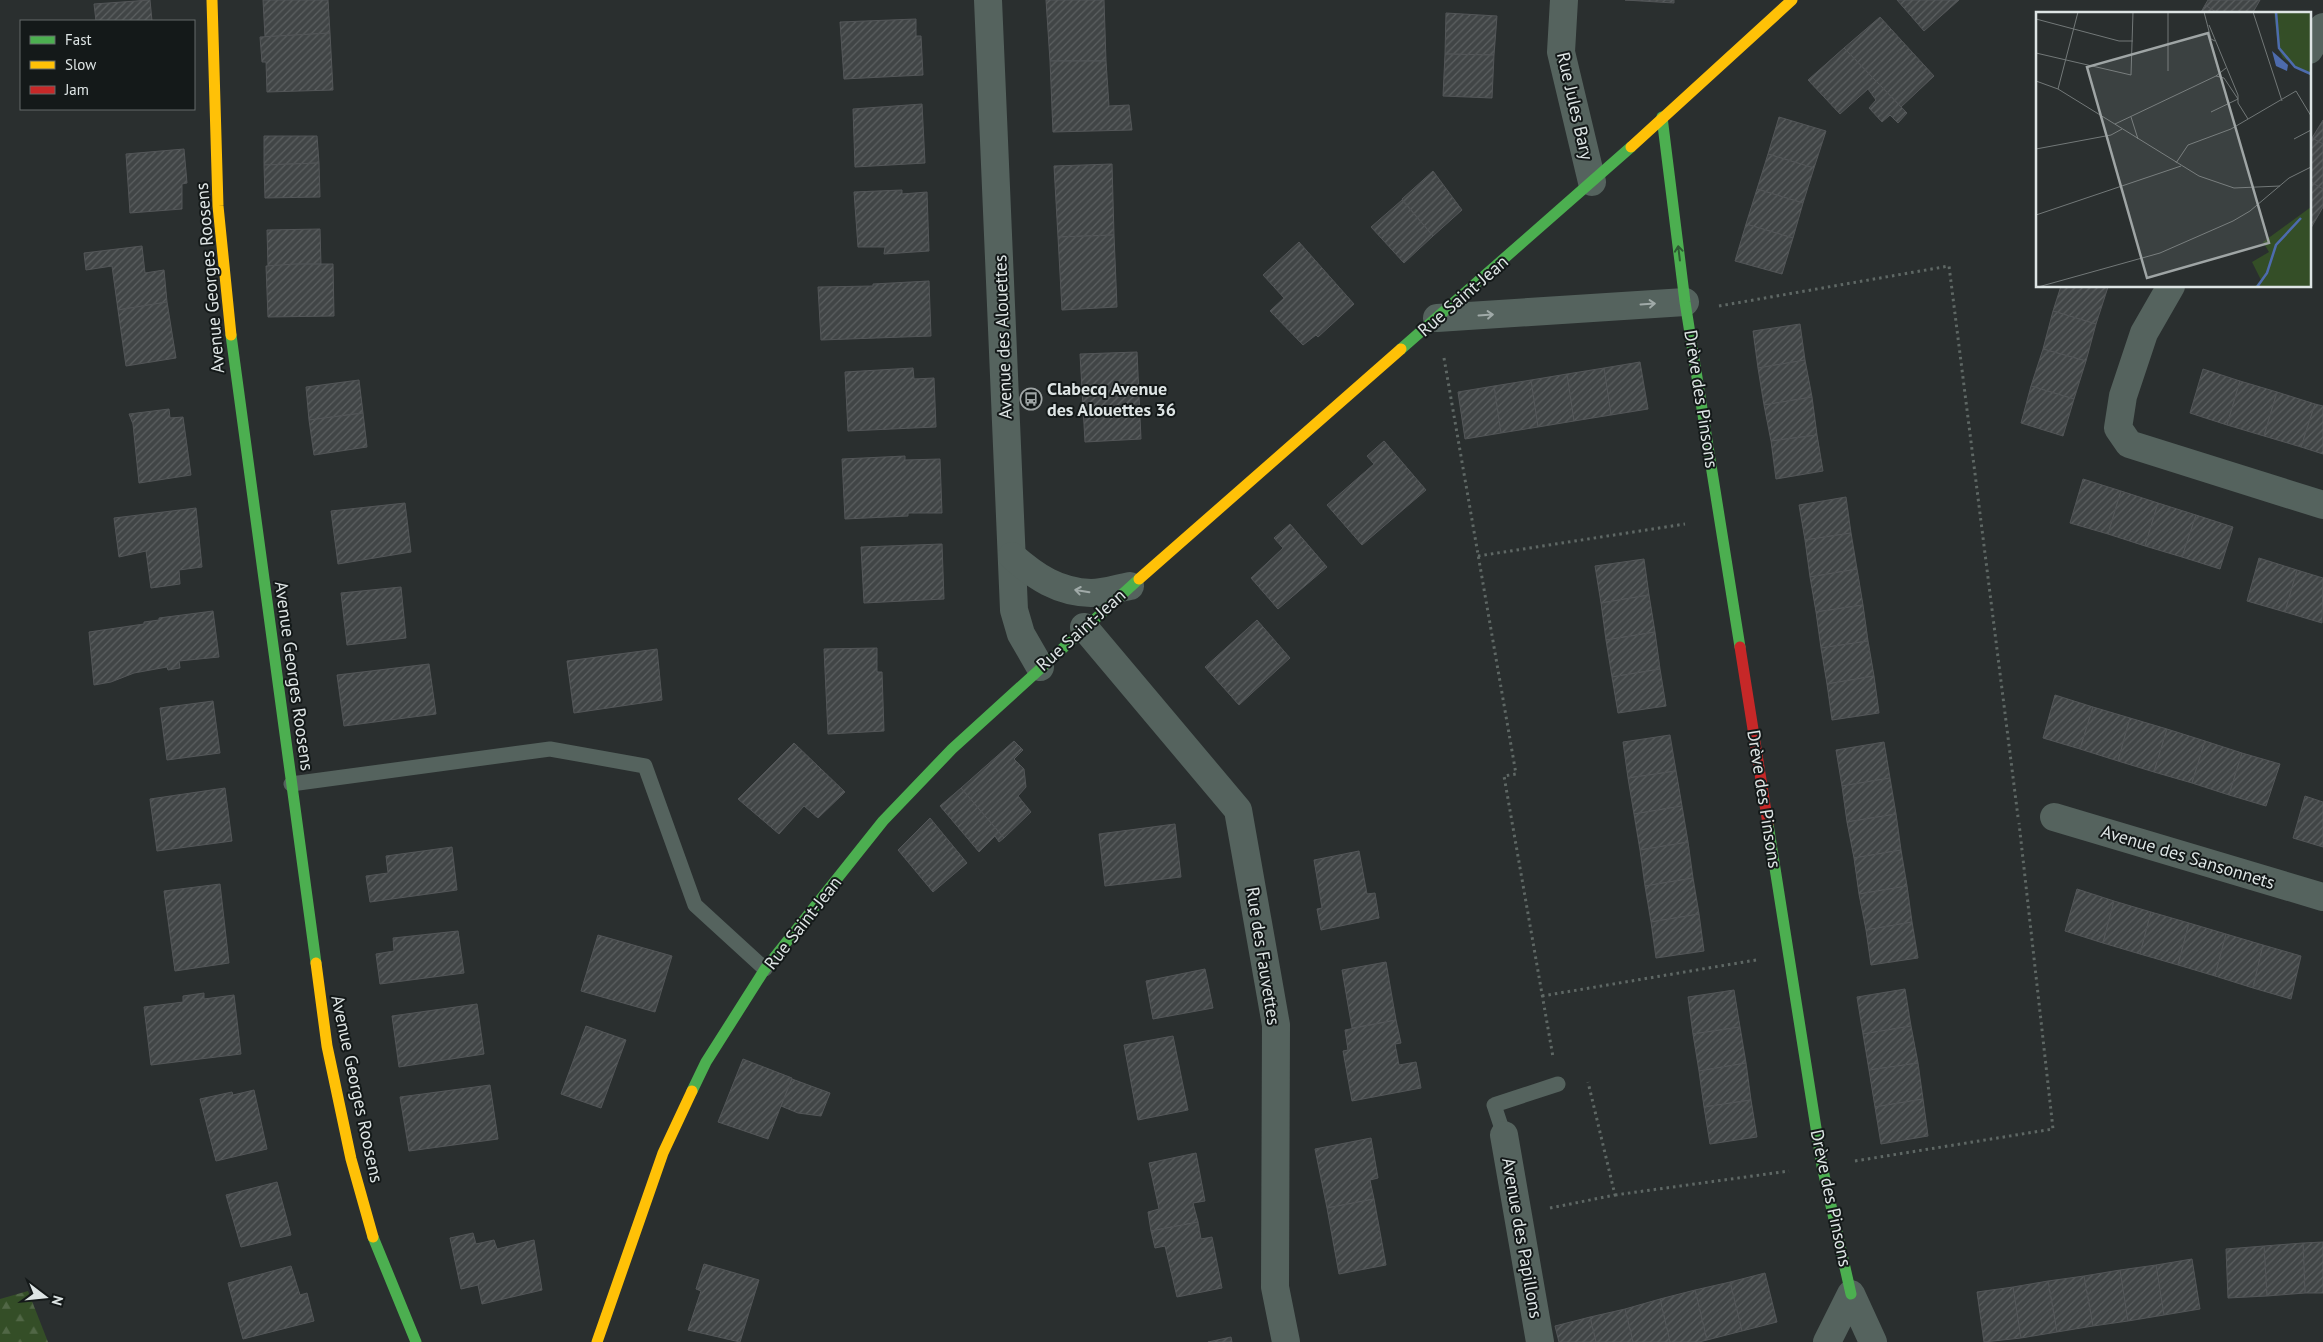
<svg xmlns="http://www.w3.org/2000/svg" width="2323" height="1342" font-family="'PT Sans',sans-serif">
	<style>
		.forest { fill: url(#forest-firs) }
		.building { fill: url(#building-hatch); stroke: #535658 }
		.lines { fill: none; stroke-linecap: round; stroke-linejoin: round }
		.path { stroke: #5f6865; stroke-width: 3; stroke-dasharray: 2.5 4; stroke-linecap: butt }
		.lane { stroke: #55635e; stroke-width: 15 }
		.street { stroke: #55635e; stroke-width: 28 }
		.fast { stroke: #4caf50; stroke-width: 11 }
		.slow { stroke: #ffc107; stroke-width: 11 }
		.jam { stroke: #c62828; stroke-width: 11 }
		.oneway { stroke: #2d5c32 }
		.oneway2 { stroke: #a0aaa8 }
		.labels { text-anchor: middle; stroke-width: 4; stroke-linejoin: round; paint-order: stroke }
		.street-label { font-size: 18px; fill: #dee5e5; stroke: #141919 }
		.poi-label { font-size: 18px; font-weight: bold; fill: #dee5e5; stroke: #141919; text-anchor: start }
		.inset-river { fill: none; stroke: #4d6bad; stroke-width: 2.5 }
		.inset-road { fill: none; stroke: #727878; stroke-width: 1 }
		.view { fill: #9fa5a5; fill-opacity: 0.15; stroke: #9fa5a5; stroke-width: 2.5 }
		.inset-edge { fill: none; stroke: #dee5e5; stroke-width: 2.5 }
	</style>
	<defs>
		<pattern id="forest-firs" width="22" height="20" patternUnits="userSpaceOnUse" patternTransform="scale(1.25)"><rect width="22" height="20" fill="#344e27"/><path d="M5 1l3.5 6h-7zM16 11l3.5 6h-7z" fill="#516746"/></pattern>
		<pattern id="building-hatch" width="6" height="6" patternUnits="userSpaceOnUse" patternTransform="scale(1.25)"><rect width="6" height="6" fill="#414546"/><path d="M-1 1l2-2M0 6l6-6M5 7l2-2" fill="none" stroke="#5c6061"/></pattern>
	</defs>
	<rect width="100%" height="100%" fill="#2a2f2f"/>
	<!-- forest -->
	<path class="forest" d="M28,1291L48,1342H0V1299Z"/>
	<!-- building -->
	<g class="building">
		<path d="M150,0L152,21H96L94,4Z"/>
		<path d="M263,0H328L330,33L265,37Z"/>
		<path d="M1046,0H1104L1106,61H1050Z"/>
		<path d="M1625,0H1674V3Z"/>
		<path d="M1897,0H1959L1924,31Z"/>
		<path d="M2208,0H2260L2252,14H2219L2205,5Z"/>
		<path d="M2205,5L2219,14H2200Z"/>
		<path d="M1446,13L1497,16L1494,55L1445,54Z"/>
		<path d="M1880,17L1934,76L1901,107L1844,48Z"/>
		<path d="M916,19V36H921L923,75L844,79L840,22Z"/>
		<path d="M330,33L333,90L267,92L266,62H262L260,37Z"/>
		<path d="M1844,48L1907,113L1898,123L1890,115L1882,122L1869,108L1876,100L1868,89L1840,114L1808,80Z"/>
		<path d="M1445,54L1494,55L1492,98L1443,96Z"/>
		<path d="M1050,61H1106L1109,106L1129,105L1132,130L1053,132Z"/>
		<path d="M922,104L925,163L855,167L853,109Z"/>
		<path d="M1779,117L1826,131L1814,168L1768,154Z"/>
		<path d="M2323,120V144L2312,138Z"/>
		<path d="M264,136H317L319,163L264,165Z"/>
		<path d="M2312,138L2323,144V189L2309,181V143Z"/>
		<path d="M184,149L187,183L182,184V209L130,213L126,154Z"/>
		<path d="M1768,154L1814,168L1803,203L1757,189Z"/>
		<path d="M319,163L320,197L265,198L264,165Z"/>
		<path d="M1112,164L1114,235L1058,237L1054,166Z"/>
		<path d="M1433,171L1462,210L1433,236L1402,199Z"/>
		<path d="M2309,181L2323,189V207L2311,228L2309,227Z"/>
		<path d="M1757,189L1803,203L1793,238L1746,224Z"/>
		<path d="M902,190V194L927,192L929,251L884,254L885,247H858L854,192Z"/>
		<path d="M1402,200L1433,236L1404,263L1371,227Z"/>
		<path d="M1746,224L1793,238L1782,274L1735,261Z"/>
		<path d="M320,229L321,265L268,266L267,230Z"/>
		<path d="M1114,235L1117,307L1062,310L1058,237Z"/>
		<path d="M1299,242L1354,304L1318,337L1316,335L1303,345L1270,311L1284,298L1263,275Z"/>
		<path d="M142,246L145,273L164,270L167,302L118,310L112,266L86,270L84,253Z"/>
		<path d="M295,264H333L334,316L268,317L266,266Z"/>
		<path d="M929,281L931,336L821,340L818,287L873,286V284Z"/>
		<path d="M2061,286L2108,287L2096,324L2053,311Z"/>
		<path d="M167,302L176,358L126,366L118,310Z"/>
		<path d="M2053,311L2096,324L2086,361L2043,349Z"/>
		<path d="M1800,324L1805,360L1758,368L1753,331Z"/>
		<path d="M2043,349L2086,361L2074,399L2031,386Z"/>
		<path d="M1137,352L1141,439L1085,442L1080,354Z"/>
		<path d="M1805,360L1812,397L1764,405L1758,368Z"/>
		<path d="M1640,362L1648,409L1611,415L1604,368Z"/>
		<path d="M913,368L914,379L934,378L936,427L848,431L845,372Z"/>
		<path d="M1604,368L1611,415L1574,421L1567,374Z"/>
		<path d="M2203,369L2240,381L2227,425L2190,413Z"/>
		<path d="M1567,374L1574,421L1538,427L1531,380Z"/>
		<path d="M359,380L363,413L309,420L306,387Z"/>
		<path d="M1531,380L1538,427L1501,433L1494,386Z"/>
		<path d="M2240,381L2277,392L2264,436L2227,425Z"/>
		<path d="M1494,386L1501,433L1465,439L1458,392Z"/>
		<path d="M2031,386L2074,399L2063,436L2021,423Z"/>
		<path d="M2277,392L2315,404L2301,447L2264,436Z"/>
		<path d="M1812,397L1817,435L1771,441L1764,405Z"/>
		<path d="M2315,404L2323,406V454L2301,447Z"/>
		<path d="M169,409L170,418L183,417L191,475L139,483L133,424L129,414Z"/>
		<path d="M363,413L367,447L314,455L309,420Z"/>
		<path d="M1817,435L1823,471L1776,479L1771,441Z"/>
		<path d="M1384,441L1426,490L1362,545L1327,505L1374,464L1367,456Z"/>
		<path d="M905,456V460L940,459L942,513H908V516L845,519L842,459Z"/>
		<path d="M2083,479L2121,491L2108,534L2070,523Z"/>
		<path d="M2121,491L2158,503L2145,546L2108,534Z"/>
		<path d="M1846,497L1851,533L1805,540L1799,505Z"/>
		<path d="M405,503L411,552L338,564L331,511Z"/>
		<path d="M2158,503L2196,515L2182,557L2145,546Z"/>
		<path d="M196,508L202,567L179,570L180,584L151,588L146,551L119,557L114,518Z"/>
		<path d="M2196,515L2233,527L2220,569L2182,557Z"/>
		<path d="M1290,524L1327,567L1278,609L1251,578L1283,548L1274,538Z"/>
		<path d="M1851,533L1857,569L1810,577L1805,540Z"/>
		<path d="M942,544L944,599L864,603L861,547Z"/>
		<path d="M2259,558L2297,570L2285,612L2247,601Z"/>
		<path d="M1644,559L1649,595L1601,603L1595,566Z"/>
		<path d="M1857,569L1863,605L1816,612L1810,577Z"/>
		<path d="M2297,570L2323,578L2322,623L2285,612Z"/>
		<path d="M401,587L406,638L347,645L341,593Z"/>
		<path d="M1649,595L1655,632L1606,640L1601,603Z"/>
		<path d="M1863,605L1868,641L1821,648L1816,612Z"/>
		<path d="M213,611L219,657L179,661L180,668L168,670L167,667L134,673L111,682L94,685L89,632L144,624V622L159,620V618Z"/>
		<path d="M1257,620L1290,658L1239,705L1205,667Z"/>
		<path d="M1655,632L1660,669L1612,677L1606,640Z"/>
		<path d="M1868,641L1874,676L1827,684L1821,648Z"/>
		<path d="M877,648V672H882L884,731L828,734L824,649Z"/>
		<path d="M657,649L662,700L574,713L567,661Z"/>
		<path d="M429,664L436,714L344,726L337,675Z"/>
		<path d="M1660,669L1666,706L1618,713L1612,677Z"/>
		<path d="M1874,676L1879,713L1832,720L1827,684Z"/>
		<path d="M2055,695L2093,707L2080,749L2043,738Z"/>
		<path d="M213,701L220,753L167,760L160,708Z"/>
		<path d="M2093,707L2130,718L2118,761L2080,749Z"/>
		<path d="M2130,718L2167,729L2154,772L2118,761Z"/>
		<path d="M2167,729L2205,741L2192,783L2154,772Z"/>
		<path d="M1670,735L1676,771L1628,778L1623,742Z"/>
		<path d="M1014,741L1023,750L1014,759L1024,769L1026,787L1018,796L1031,812L1004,838L961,788Z"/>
		<path d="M2205,741L2242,753L2229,795L2192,783Z"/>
		<path d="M1884,742L1890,778L1842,786L1836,750Z"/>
		<path d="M794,743L845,792L818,818L804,806L779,834L738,799Z"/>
		<path d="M2242,753L2280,764L2266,806L2229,795Z"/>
		<path d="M1676,771L1682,806L1634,814L1628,778Z"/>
		<path d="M1890,778L1896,814L1847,822L1842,786Z"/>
		<path d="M225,788L232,841L157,851L150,799Z"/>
		<path d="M961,788L1004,838L999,842L995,836L979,852L940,806Z"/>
		<path d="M2305,796L2323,802V847L2293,838Z"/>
		<path d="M1682,806L1688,842L1640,850L1634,814Z"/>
		<path d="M1896,814L1901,850L1854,858L1847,822Z"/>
		<path d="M930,818L967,863L933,892L898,850Z"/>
		<path d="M1175,824L1181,877L1105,886L1099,834Z"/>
		<path d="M1688,842L1693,878L1645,886L1640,850Z"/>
		<path d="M452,847L457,890L370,902L366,876L388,873L386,856Z"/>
		<path d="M1901,850L1907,886L1859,894L1854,858Z"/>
		<path d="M1359,851L1367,894L1375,893L1379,918L1321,930L1317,909L1322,908L1314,860Z"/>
		<path d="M1693,878L1699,914L1651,922L1645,886Z"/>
		<path d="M220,884L229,963L175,971L164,891Z"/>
		<path d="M1907,886L1912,922L1866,930L1859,894Z"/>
		<path d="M2077,889L2114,901L2103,943L2065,931Z"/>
		<path d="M2114,901L2151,912L2140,954L2103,943Z"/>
		<path d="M2151,912L2189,923L2178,965L2140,954Z"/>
		<path d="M1699,914L1704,951L1656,958L1651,922Z"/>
		<path d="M1912,922L1918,958L1871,965L1866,930Z"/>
		<path d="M2189,923L2226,934L2215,976L2178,965Z"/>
		<path d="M458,931L464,973L380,984L376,954L394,951L393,938Z"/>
		<path d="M2226,934L2263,945L2253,988L2215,976Z"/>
		<path d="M598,935L672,956L655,1012L581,991Z"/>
		<path d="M2263,945L2301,956L2291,999L2253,988Z"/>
		<path d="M1386,962L1396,1020L1352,1028L1342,970Z"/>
		<path d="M1205,969L1213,1008L1153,1019L1146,981Z"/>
		<path d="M1905,989L1911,1026L1863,1034L1857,997Z"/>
		<path d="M1734,990L1740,1027L1693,1034L1688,997Z"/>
		<path d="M204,993V999L234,995L241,1054L151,1065L144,1007L183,1002V996Z"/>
		<path d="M477,1004L484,1054L399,1067L392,1016Z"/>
		<path d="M1396,1020L1401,1043L1395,1044L1399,1065L1416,1062L1421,1088L1352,1101L1343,1051L1348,1050L1345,1030Z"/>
		<path d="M586,1026L626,1040L601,1108L561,1094Z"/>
		<path d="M1911,1026L1918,1063L1869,1070L1863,1034Z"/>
		<path d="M1740,1027L1746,1063L1699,1071L1693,1034Z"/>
		<path d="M1173,1036L1188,1110L1138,1120L1124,1045Z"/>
		<path d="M743,1059L792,1078L768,1139L718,1122Z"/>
		<path d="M1746,1063L1751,1100L1704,1107L1699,1071Z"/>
		<path d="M1918,1063L1923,1099L1875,1107L1869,1070Z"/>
		<path d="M792,1079L830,1093L821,1116L798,1113L781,1106Z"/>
		<path d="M490,1085L498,1139L409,1151L400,1097Z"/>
		<path d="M254,1090L267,1149L216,1161L200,1099L232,1092L233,1095Z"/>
		<path d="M1923,1099L1928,1136L1881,1144L1875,1107Z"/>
		<path d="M1751,1100L1757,1137L1710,1144L1704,1107Z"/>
		<path d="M1371,1138L1378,1178L1370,1180L1374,1199L1327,1208L1315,1149Z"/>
		<path d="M1196,1153L1205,1201L1193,1203L1198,1222L1151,1231L1148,1212L1159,1209L1149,1163Z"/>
		<path d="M277,1182L291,1235L241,1247L226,1195Z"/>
		<path d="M1374,1199L1386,1265L1339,1274L1327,1208Z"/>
		<path d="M1198,1222L1201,1239L1212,1237L1222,1288L1177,1297L1165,1246L1155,1248L1151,1231Z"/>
		<path d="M473,1233L476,1244L494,1240L497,1249L534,1240L542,1290L482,1304L478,1285L461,1289L450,1238Z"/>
		<path d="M2323,1242V1293H2305L2303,1243Z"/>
		<path d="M2303,1243L2305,1293L2267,1296L2264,1246Z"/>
		<path d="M2264,1246L2267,1296L2228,1298L2226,1249Z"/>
		<path d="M2192,1259L2200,1309L2164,1315L2156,1265Z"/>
		<path d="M704,1264L759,1280L740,1342L688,1330L701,1291L696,1289Z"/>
		<path d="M2156,1265L2164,1315L2128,1321L2120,1270Z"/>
		<path d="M291,1266L300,1295L307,1293L314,1321L243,1339L228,1283Z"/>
		<path d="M2120,1270L2128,1321L2093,1326L2084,1276Z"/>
		<path d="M1765,1273L1777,1322L1742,1331L1730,1282Z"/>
		<path d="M2084,1276L2093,1326L2057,1332L2048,1281Z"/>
		<path d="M2048,1281L2057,1332L2021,1338L2013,1287Z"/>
		<path d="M1730,1282L1742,1331L1707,1340L1695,1290Z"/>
		<path d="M2013,1287L2021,1338L1984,1342L1977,1292Z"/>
		<path d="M1695,1290L1707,1340L1699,1342H1670L1660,1299Z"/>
		<path d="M1660,1299L1670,1342H1633L1625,1309Z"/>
		<path d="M1625,1309L1633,1342H1596L1590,1317Z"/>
		<path d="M1590,1317L1596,1342H1559L1555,1326Z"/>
		<path d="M1231,1337L1232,1342H1208Z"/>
	</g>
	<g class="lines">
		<!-- path -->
		<g class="path">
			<path d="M1719,306L1949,266L2018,817"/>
			<path d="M1444,358L1516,774L1504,776L1553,1057"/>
			<path d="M1478,556L1685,524"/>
			<path d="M1542,996L1756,960"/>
			<path d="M1855,1161L2053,1129L2019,823"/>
			<path d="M1615,1195L1789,1171"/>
			<path d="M1550,1208L1615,1195L1588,1082"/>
		</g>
		<!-- lane -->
		<g class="lane">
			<path d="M291,784L550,749L645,766L695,905L765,969"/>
			<path d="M1504,1135L1494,1105L1558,1084"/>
		</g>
		<!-- street -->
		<g class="street">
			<path d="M988,0L1014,610L1021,634L1040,667"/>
			<path d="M1564,0L1561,52L1592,182"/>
			<path d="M2309,50L2323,27"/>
			<path d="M2171,286L2144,333L2123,396L2118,428L2129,444L2323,505"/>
			<path d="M1437,318L1685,302"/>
			<path d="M1012,556C1036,577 1058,592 1091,593C1104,593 1118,588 1130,586"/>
			<path d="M1084,627L1238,810L1276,1025L1275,1287L1286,1342"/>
			<path d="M2054,817L2323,897"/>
			<path d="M1504,1135L1540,1342"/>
			<path d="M1827,1342L1851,1294L1873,1342"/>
		</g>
		<!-- fast -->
		<g class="fast">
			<path d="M1662,117L1685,302L1740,647"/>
			<path d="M231,335L316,963"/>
			<path d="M1401,349L1631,147"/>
			<path d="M1768,824L1822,1166L1851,1294"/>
			<path d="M692,1091L706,1062L765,969L883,821L952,749L1139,579"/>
			<path d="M373,1237L416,1342"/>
		</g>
		<!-- slow -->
		<g class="slow">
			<path d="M212,0L218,206L231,335"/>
			<path d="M1631,147L1792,0"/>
			<path d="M1139,579L1401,349"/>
			<path d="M316,963L327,1046L351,1159L373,1237"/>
			<path d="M597,1342L663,1153L692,1091"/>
		</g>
		<!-- jam -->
		<path class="jam" d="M1740,647L1768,824"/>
	</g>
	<!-- one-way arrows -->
	<defs><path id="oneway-shaft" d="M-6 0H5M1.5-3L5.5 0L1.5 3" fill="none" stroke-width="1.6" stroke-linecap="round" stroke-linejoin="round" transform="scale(1.25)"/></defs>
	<use class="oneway" href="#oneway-shaft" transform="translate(1679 253) rotate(-97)"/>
	<g class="oneway2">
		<use href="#oneway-shaft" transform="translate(1648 304) rotate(-4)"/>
		<use href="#oneway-shaft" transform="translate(1486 315) rotate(-4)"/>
		<use href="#oneway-shaft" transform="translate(1082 591) rotate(-171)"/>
	</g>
	<!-- icons -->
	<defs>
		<g id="bus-ring" transform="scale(1.125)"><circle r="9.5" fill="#141919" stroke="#9fa5a5" stroke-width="1.5"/><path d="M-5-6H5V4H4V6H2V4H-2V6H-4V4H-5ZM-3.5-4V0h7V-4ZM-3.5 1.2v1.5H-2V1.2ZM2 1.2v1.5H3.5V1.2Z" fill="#9fa5a5"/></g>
	</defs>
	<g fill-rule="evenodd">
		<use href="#bus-ring" x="1031" y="399"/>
	</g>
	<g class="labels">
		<!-- street labels -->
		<g class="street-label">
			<text transform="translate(1575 106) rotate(77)" y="6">Rue Jules Bary</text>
			<text transform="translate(210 278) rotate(-95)" y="6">Avenue Georges Roosens</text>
			<text transform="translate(1463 296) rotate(-41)" y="6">Rue Saint-Jean</text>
			<text transform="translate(1003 337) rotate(-92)" y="6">Avenue des Alouettes</text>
			<text transform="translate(1701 399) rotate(81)" y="6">Drève des Pinsons</text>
			<text transform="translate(1081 630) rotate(-42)" y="6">Rue Saint-Jean</text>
			<text transform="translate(294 676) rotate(82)" y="6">Avenue Georges Roosens</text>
			<text transform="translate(1764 799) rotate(81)" y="6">Drève des Pinsons</text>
			<text transform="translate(2188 857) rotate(17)" y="6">Avenue des Sansonnets</text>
			<text transform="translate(803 923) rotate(-52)" y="6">Rue Saint-Jean</text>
			<text transform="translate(1263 956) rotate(81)" y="6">Rue des Fauvettes</text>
			<text transform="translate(357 1089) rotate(78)" y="6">Avenue Georges Roosens</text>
			<text transform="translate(1831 1198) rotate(78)" y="6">Drève des Pinsons</text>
			<text transform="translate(1522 1238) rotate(80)" y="6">Avenue des Papillons</text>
		</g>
		<!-- poi labels -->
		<g class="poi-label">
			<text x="1047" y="395">Clabecq Avenue<tspan x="1047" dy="21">des Alouettes 36</tspan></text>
		</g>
	</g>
	<!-- overview -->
	<g transform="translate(2036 12)">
		<rect width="275" height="275" fill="#2a2f2f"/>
		<path d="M238,0H275V64L247,46L242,36ZM275,195V275H218L225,268L216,250L233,240L227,230Z" fill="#344e27"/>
		<path d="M236,39L252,53L251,59L240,54Z" fill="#4d6bad"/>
		<path class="inset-river" d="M240,0L243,36L259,55L275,62M221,275L231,261L240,233L265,206"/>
		<path class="inset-road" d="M168,0L175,27L179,29M217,0L246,89M0,7L83,29H97M173,13L202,83V91L212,107M0,41L95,63L97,0M132,59V0M188,66L202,87M188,66L180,64L190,56M0,69L22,77L163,164L198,176L244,174M22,77L42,0M175,100L202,87M95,105L102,127M79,112L180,64M258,127L275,118M0,137L75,123L86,117M140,151L152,133L195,117L260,79L275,104M0,203L145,154M2,275L124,241L197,209L214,199L253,166L275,155"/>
		<path class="view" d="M172,21L233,231L111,266L51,55Z"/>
		<rect width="275" height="275" class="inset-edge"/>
	</g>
	<!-- legend -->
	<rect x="20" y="20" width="175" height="90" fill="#141919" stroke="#656b6b"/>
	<rect x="30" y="36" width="25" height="8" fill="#4caf50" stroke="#656b6b"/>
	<text x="65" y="45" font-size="15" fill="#dee5e5">Fast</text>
	<rect x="30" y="61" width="25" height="8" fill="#ffc107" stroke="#656b6b"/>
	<text x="65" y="70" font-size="15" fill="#dee5e5">Slow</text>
	<rect x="30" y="86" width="25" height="8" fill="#c62828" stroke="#656b6b"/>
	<text x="65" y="95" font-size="15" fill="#dee5e5">Jam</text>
	<!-- north arrow -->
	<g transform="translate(45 1297) rotate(106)" stroke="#141919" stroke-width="4" paint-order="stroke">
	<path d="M0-4L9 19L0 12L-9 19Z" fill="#dee5e5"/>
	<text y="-8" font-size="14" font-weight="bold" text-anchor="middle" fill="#dee5e5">N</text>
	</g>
</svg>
